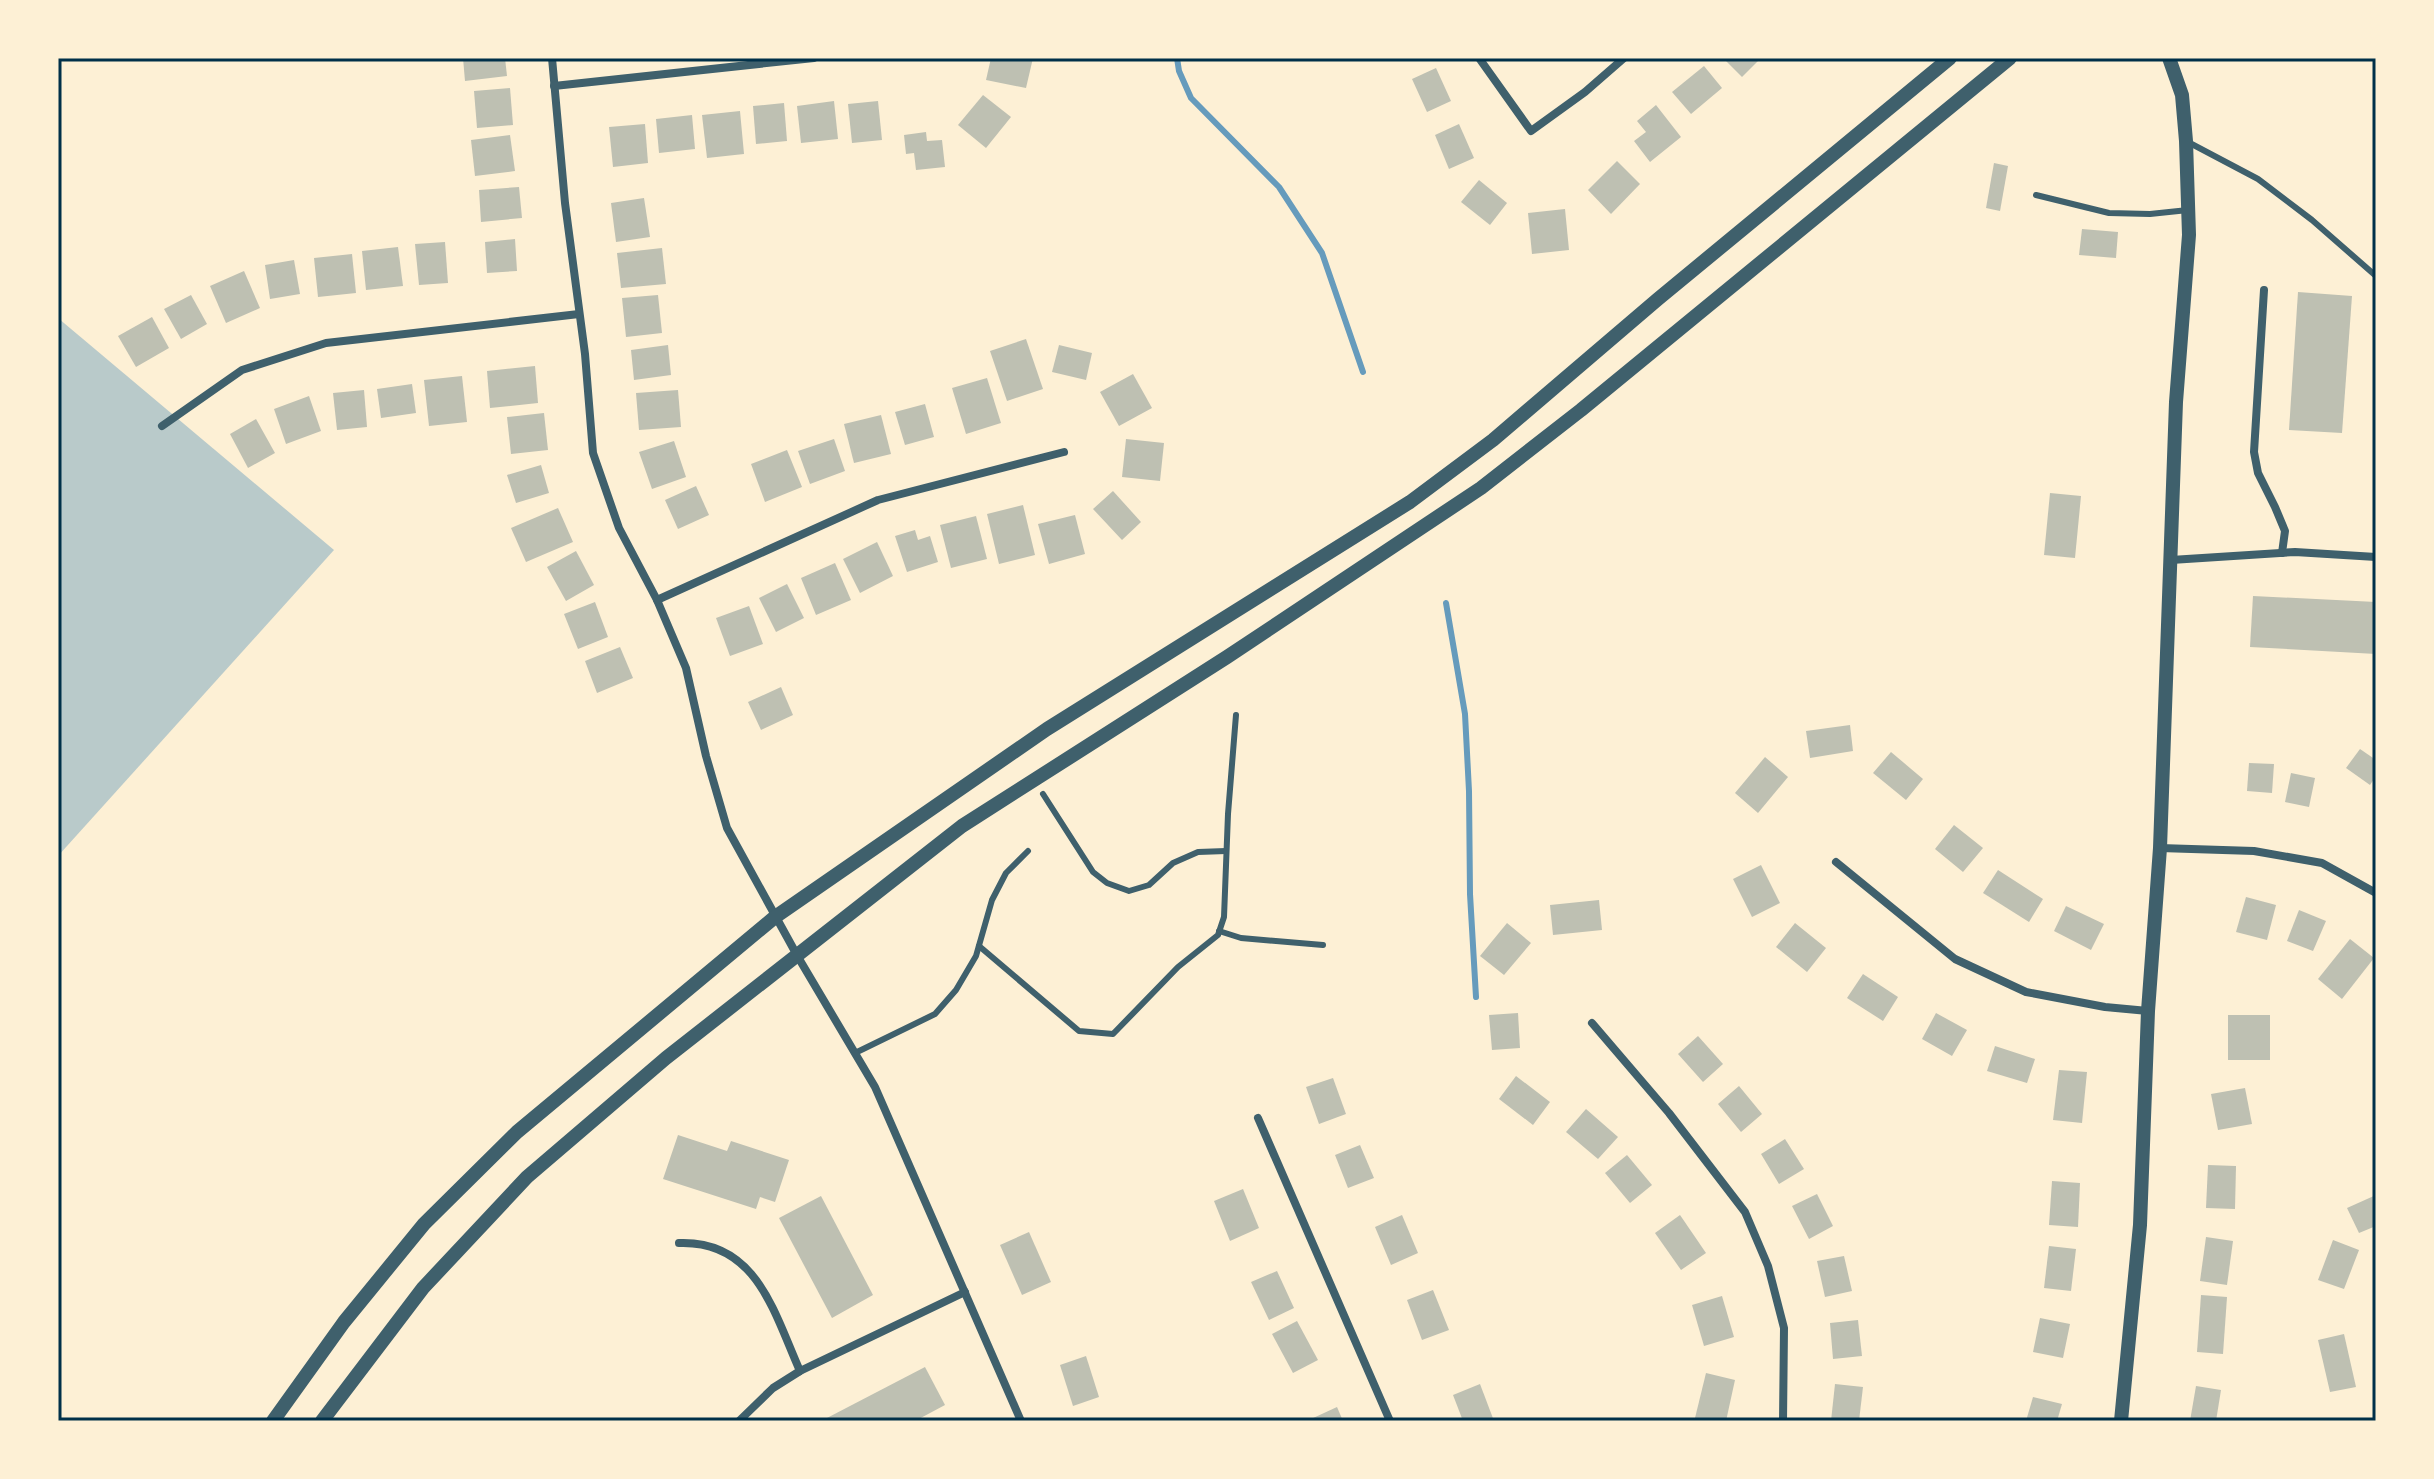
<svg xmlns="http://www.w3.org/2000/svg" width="2434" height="1479" font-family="Georgia,serif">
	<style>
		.green { fill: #b9caca }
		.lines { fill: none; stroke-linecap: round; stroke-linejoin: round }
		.stream { stroke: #669bbc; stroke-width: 6 }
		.building { fill: #bec0b2 }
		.service { stroke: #3f606c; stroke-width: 6 }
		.minor { stroke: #3f606c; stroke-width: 8 }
		.tertiary { stroke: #3f606c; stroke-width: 14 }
		.neatline { fill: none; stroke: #003049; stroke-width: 3 }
	</style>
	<rect width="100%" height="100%" fill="#fdf0d5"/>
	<!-- green -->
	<path class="green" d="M58,318L334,550L58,856Z"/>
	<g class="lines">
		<!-- stream -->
		<g class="stream">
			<path d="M1177,58L1179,71L1191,98L1279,187L1322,253L1363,372"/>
			<path d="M1446,603L1465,714L1469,791L1470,894L1476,997"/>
		</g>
	</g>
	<!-- building -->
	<g class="building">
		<path d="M463,58H505L507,76L465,81Z"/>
		<path d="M991,58H1033L1026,88L986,80Z"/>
		<path d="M1723,58H1761L1742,77Z"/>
		<path d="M1704,66L1722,88L1691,114L1672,92Z"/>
		<path d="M1436,68L1451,101L1427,112L1412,79Z"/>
		<path d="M510,88L513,125L477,128L474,91Z"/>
		<path d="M983,95L1011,117L986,148L958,125Z"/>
		<path d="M834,101L838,139L801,143L797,106Z"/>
		<path d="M878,101L882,140L852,143L848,104Z"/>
		<path d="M784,103L787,141L756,144L753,106Z"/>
		<path d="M1656,105L1681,137L1650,162L1634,141L1646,132L1637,121Z"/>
		<path d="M740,111L744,154L707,158L702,115Z"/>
		<path d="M692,115L695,149L659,153L656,119Z"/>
		<path d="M645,124L648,163L613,167L609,127Z"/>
		<path d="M1459,124L1474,158L1449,169L1435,135Z"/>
		<path d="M926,132L927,141L942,140L945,167L916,170L914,153L906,154L904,135Z"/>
		<path d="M510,135L515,171L475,176L471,140Z"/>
		<path d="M1617,161L1640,184L1611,214L1588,190Z"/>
		<path d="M1994,163L2008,166L2000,211L1986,208Z"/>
		<path d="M1479,180L1507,203L1490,225L1461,202Z"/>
		<path d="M519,187L522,218L481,222L479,190Z"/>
		<path d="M644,198L650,237L616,242L611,203Z"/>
		<path d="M1565,209L1569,250L1532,254L1528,213Z"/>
		<path d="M2082,229L2118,232L2116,258L2079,255Z"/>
		<path d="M515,239L517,271L487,273L485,242Z"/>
		<path d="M445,242L448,283L419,285L415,244Z"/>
		<path d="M398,247L403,286L366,290L362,251Z"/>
		<path d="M662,248L666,284L621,288L617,253Z"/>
		<path d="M352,254L356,293L318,297L314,258Z"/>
		<path d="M294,260L300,294L270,299L265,265Z"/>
		<path d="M244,271L260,308L226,323L210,286Z"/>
		<path d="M2298,292L2352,296L2342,433L2289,430Z"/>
		<path d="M191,295L207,324L181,339L164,309Z"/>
		<path d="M658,295L662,333L626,337L622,298Z"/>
		<path d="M152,317L169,348L136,367L118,336Z"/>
		<path d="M1026,339L1043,389L1007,401L990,351Z"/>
		<path d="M668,345L671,375L634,380L631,350Z"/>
		<path d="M1059,345L1092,353L1086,380L1052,372Z"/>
		<path d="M535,366L538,403L490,408L487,371Z"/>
		<path d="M1133,374L1152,408L1119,426L1100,392Z"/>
		<path d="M462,376L467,422L429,426L424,380Z"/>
		<path d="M987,378L1001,423L966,434L952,388Z"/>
		<path d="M412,384L416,413L381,418L377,389Z"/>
		<path d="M364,390L367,427L337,430L333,393Z"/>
		<path d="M678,390L681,427L639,430L636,393Z"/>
		<path d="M309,396L321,431L286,444L274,409Z"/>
		<path d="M925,404L934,437L905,445L895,412Z"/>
		<path d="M544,413L548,450L511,454L507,417Z"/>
		<path d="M881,415L891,454L854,463L844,424Z"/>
		<path d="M256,419L275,453L248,468L230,434Z"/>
		<path d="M834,439L845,471L810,484L798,451Z"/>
		<path d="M1126,439L1164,443L1160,481L1122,477Z"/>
		<path d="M674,441L686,477L652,489L639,452Z"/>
		<path d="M787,450L802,487L765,502L751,464Z"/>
		<path d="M541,465L549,493L516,503L507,475Z"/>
		<path d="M696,486L709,515L678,529L665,500Z"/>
		<path d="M1113,491L1141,522L1122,540L1093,509Z"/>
		<path d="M2050,493L2081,496L2075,558L2044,555Z"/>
		<path d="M1023,505L1035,555L999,564L987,514Z"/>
		<path d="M558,508L573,542L526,562L511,528Z"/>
		<path d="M1075,515L1085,554L1049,564L1038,524Z"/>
		<path d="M976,516L987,559L951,568L940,525Z"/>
		<path d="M915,530L918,540L930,536L938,562L907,572L895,536Z"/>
		<path d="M877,542L893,576L860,593L843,559Z"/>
		<path d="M576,551L594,585L566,601L547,567Z"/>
		<path d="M835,563L851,600L816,615L801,578Z"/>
		<path d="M787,584L804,618L776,632L759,598Z"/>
		<path d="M2253,596L2376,602V654L2250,647Z"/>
		<path d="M595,602L608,637L578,649L564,614Z"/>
		<path d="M749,606L763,644L730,656L716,618Z"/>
		<path d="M620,647L633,678L597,693L585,661Z"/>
		<path d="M781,687L793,715L761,730L748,702Z"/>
		<path d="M1850,725L1853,751L1810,758L1806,731Z"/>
		<path d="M2360,749L2376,760V776L2370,785L2346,768Z"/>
		<path d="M1891,752L1923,779L1906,800L1873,773Z"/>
		<path d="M1765,757L1788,777L1758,813L1735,793Z"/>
		<path d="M2249,763L2274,764L2272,793L2247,791Z"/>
		<path d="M2291,773L2315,778L2309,807L2285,802Z"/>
		<path d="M1954,825L1983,848L1963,872L1935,849Z"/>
		<path d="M1761,865L1780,903L1752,917L1733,879Z"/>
		<path d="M1998,870L2043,899L2029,922L1983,893Z"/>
		<path d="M2246,897L2276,905L2267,940L2236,932Z"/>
		<path d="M1599,900L1602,930L1553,935L1550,905Z"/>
		<path d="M2066,906L2104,924L2091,950L2054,931Z"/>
		<path d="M2299,910L2326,921L2313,951L2287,941Z"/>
		<path d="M1507,923L1531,943L1504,975L1480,956Z"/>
		<path d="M1795,923L1826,948L1807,972L1776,947Z"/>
		<path d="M2350,939L2374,958L2342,999L2318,979Z"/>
		<path d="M1863,974L1898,997L1883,1021L1847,998Z"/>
		<path d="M1518,1013L1520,1048L1492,1050L1489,1015Z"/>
		<path d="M1936,1013L1967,1030L1952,1056L1922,1039Z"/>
		<rect x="2228" y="1015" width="42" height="45"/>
		<path d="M1698,1036L1723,1064L1703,1082L1678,1054Z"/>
		<path d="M1995,1046L2035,1059L2027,1083L1987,1071Z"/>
		<path d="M2059,1070L2087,1072L2082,1123L2053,1120Z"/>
		<path d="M1516,1076L1550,1102L1533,1125L1499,1099Z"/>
		<path d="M1333,1078L1346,1114L1319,1124L1306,1087Z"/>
		<path d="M1739,1086L1762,1114L1741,1132L1718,1104Z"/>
		<path d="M2245,1088L2252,1124L2218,1130L2211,1094Z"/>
		<path d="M1586,1109L1618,1137L1598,1159L1566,1132Z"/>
		<path d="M678,1135L727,1151L731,1141L789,1160L775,1202L760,1197L756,1209L663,1179Z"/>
		<path d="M1785,1139L1804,1169L1779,1184L1761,1154Z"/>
		<path d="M1360,1145L1374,1178L1348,1188L1335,1155Z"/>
		<path d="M1627,1155L1652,1185L1630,1203L1605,1173Z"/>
		<path d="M2208,1165L2236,1166L2235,1209L2206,1208Z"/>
		<path d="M2052,1181L2080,1183L2078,1227L2049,1225Z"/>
		<path d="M1243,1189L1259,1228L1230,1241L1214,1201Z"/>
		<path d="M1817,1194L1833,1226L1809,1239L1792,1206Z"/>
		<path d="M2376,1195V1226L2359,1233L2347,1208Z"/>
		<path d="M821,1196L873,1295L832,1318L779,1218Z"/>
		<path d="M1402,1215L1418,1253L1391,1265L1375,1227Z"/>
		<path d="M1680,1215L1706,1253L1681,1270L1655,1233Z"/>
		<path d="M1029,1232L1051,1282L1022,1295L1000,1245Z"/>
		<path d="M2206,1237L2233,1241L2227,1285L2200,1281Z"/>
		<path d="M2333,1240L2359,1250L2344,1289L2318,1280Z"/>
		<path d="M2049,1246L2076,1249L2071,1291L2044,1288Z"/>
		<path d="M1844,1256L1852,1291L1825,1297L1817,1261Z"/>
		<path d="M1277,1271L1294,1308L1269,1320L1251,1282Z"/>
		<path d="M1433,1290L1449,1330L1422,1340L1407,1300Z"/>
		<path d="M2201,1295L2227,1297L2223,1354L2197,1352Z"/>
		<path d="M1722,1296L1734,1337L1704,1346L1692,1305Z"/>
		<path d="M2040,1318L2070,1324L2063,1358L2033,1352Z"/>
		<path d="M1858,1320L1862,1356L1833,1359L1830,1323Z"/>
		<path d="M1297,1321L1318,1360L1293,1373L1272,1334Z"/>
		<path d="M2344,1334L2356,1387L2330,1392L2318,1340Z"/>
		<path d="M1086,1356L1099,1397L1073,1406L1060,1365Z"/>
		<path d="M925,1367L945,1405L915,1421H826L825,1419Z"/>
		<path d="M1706,1373L1735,1380L1726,1421H1708L1695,1418Z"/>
		<path d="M1480,1384L1494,1421H1463L1453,1395Z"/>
		<path d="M1835,1384L1863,1387L1859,1421H1831Z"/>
		<path d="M2196,1386L2221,1390L2216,1421H2190Z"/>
		<path d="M2033,1397L2062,1404L2057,1421H2026Z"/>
		<path d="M1337,1407L1343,1421H1312L1311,1419Z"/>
	</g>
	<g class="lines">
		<!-- service -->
		<g class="service">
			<path d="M2186,141L2258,179L2312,220L2376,276"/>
			<path d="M2036,195L2109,213L2150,214L2188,210"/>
			<path d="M1043,794L1093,872L1107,883L1129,891L1149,885L1173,863L1198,852L1226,851"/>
			<path d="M1219,931L1241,938L1323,945"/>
			<path d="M979,946L1079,1031L1113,1034L1178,967L1218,935L1224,917L1228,814L1236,715"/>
			<path d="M855,1053L935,1014L956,990L976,956L992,900L1006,873L1028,851"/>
		</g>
		<!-- minor -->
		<g class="minor">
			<path d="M552,58L565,203L585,354L593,453L619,528L657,600L686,668L706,756L727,828L798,957L875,1087L1021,1421"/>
			<path d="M1479,58L1531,131L1585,92L1624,58"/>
			<path d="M554,86L814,58"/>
			<path d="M2264,290L2254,452L2258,473L2275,507L2285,531L2282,553"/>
			<path d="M162,426L242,370L326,343L579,314"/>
			<path d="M2171,560L2295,552L2376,557"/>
			<path d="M657,600L878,500L1064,452"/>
			<path d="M2160,848L2254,851L2322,863L2376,893"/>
			<path d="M1836,862L1955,959L2026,992L2105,1007L2148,1011"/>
			<path d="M1592,1023L1669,1113L1745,1212L1768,1266L1784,1328L1783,1421"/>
			<path d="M1258,1118L1390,1421"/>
			<path d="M679,1243C757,1240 774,1313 800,1371"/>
			<path d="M739,1421L773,1388L800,1371L965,1292"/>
		</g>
		<!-- tertiary -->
		<g class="tertiary">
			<path d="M273,1421L344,1322L424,1224L517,1132L775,917L1047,729L1410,502L1493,440L1658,299L1950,58"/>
			<path d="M322,1421L423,1288L527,1177L666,1058L962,826L1227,657L1481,488L1581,410L2010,58"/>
			<path d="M2121,1421L2140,1225L2148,1011L2160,848L2176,402L2189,235L2186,141L2182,95L2169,58"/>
		</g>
	</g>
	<!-- border -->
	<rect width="2434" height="1479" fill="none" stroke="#fdf0d5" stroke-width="120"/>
	<rect x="60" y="60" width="2314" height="1359" class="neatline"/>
</svg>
